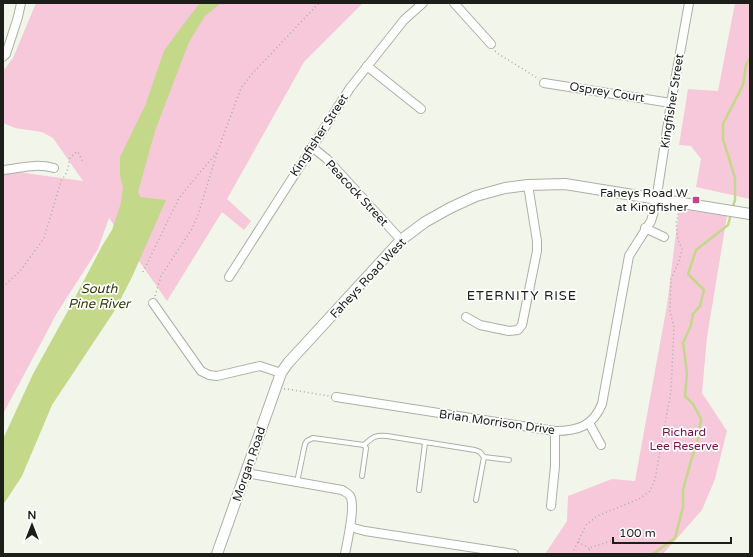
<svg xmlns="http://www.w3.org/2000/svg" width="753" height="557" font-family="'Varela Round',sans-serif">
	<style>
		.green { fill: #f6c8da }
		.water { fill: #c3d889 }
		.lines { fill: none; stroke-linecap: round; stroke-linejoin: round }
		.stream { stroke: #c3d889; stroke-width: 2.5 }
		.service-casing { stroke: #acafa5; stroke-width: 6 }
		.minor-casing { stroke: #acafa5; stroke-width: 10 }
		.tertiary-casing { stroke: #acafa5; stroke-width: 12 }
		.path { stroke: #a9ada4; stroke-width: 1.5; stroke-dasharray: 1 3; stroke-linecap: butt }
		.service { stroke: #fff; stroke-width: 4 }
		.minor { stroke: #fff; stroke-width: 8 }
		.tertiary { stroke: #fff; stroke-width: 10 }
		.poi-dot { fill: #c94486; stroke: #fff; stroke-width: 1.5 }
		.labels { text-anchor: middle; stroke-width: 3.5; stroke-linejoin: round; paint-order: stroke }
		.street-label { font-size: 12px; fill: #1c1e1a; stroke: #fff }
		.poi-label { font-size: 12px; fill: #1c1e1a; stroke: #fff; text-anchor: end }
		.park-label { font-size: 12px; fill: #711246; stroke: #fff }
		.water-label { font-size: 13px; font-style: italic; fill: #2f3a00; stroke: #fff }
		.neighbourhood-label { font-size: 13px; letter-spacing: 1px; fill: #1c1e1a; stroke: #fff }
	</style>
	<rect width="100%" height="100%" fill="#f2f6ea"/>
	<!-- green -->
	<g class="green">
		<path d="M36,3H363L304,62L227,199L251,221L244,230L222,212L167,301L109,218L98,249L57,313L3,414V170L83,181L53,138L42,132L15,128L3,123V71L13,58Z"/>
		<path d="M735,3H750V199L696,187L701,159L691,146L679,145L688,89L718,91Z"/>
		<path d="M679,209L727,216L707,337L702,393L727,431L715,479L702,510L663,554H545L567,521L568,496L612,479L635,481L667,305Z"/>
	</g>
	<!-- water -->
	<path class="water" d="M200,3H221L205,16L189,42L155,131L138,192L140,197L166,200L132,277L115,310L52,405L22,476L3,505V439L33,374L69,309L102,246L112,230L121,203L123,187L120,176V157L145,106L164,51L179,30Z"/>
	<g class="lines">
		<!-- stream -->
		<g class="stream">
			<path d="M732,209L735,200V178L723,139V124L743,85L746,65L750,58"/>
			<path d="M653,554L675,538L683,507V490L692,457L697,445L701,419L693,404L685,396L687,373L683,343L691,325L693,314L700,306L704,290L688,274L696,250L728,225L731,214"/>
		</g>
		<!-- service casing -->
		<g class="service-casing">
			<g id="service">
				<path d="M364,445C373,437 374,435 387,436L475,450L480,452L484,457L509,460"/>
				<path d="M297,482L305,444L307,441L313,438L364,445L366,448L362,476"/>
				<path d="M419,490L425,443"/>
				<path d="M476,500L484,457"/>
			</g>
		</g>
		<!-- minor casing -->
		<g class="minor-casing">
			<g id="minor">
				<path d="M454,3L491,44"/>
				<path d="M3,57L6,54L18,17L21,3"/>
				<path d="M367,66L421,109"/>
				<path d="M544,83L671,103"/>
				<path d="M312,147L327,159L401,240"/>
				<path d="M3,170C22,168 35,163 54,168"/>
				<path d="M645,228L664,237"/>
				<path d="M229,277L350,88L404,20L423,3"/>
				<path d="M153,303L201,371L209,375L217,376L260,366L281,373"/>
				<path d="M466,317L480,325L509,331L518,330L522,325L537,251V241L528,185"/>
				<path d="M336,397L555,431C578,431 593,426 602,404L629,256L651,221L655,208L671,103L689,3"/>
				<path d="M589,423L601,445"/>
				<path d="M246,473L342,490C345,492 348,493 350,496C356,505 347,543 345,554"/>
				<path d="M551,506L555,466V431"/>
				<path d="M350,527L365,531L514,554"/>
			</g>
		</g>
		<!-- tertiary casing -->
		<g class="tertiary-casing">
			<path id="tertiary" d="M217,554L281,373L288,363L401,240L425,222L450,208L476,196L505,188L528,185L565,184L750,214"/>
		</g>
		<!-- path -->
		<g class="path">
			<path d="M495,51L497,53L539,79"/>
			<path d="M143,272L179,198L217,152"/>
			<path d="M3,287L21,270L44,238L61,181L67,172L70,158L76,152H78L83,162"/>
			<path d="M155,296L161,276L192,229L198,215L218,150L241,88L251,75L319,3"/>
			<path d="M284,389H287L329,396"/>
			<path d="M578,542L589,548"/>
			<path d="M572,554L586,525L597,516L639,499L650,491L655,479L671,391L674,327L670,312L671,279L679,261L682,249L678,240L676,223L679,211"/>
			<path d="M590,554L589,548L614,540"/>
		</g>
		<!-- service -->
		<use href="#service" class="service"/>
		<!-- minor -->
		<use href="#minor" class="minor"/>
		<!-- tertiary -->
		<use href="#tertiary" class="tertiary"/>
	</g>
	<!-- markers -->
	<rect class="poi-dot" x="692" y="196" width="8" height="8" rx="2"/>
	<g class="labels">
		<!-- street labels -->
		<g class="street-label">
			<text transform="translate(607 92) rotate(9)" y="4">Osprey Court</text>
			<text transform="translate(672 101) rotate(-81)" y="4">Kingfisher Street</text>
			<text transform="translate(319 135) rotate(-57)" y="4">Kingfisher Street</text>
			<text transform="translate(357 193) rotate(47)" y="4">Peacock Street</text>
			<text transform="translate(368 278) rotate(-47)" y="4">Faheys Road West</text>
			<text transform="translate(497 422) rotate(8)" y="4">Brian Morrison Drive</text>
			<text transform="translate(249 464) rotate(-71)" y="4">Morgan Road</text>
		</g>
		<!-- poi labels -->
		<g class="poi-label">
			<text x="688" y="197">Faheys Road W<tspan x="688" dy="14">at Kingfisher</tspan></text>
		</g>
		<!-- park labels -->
		<g class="park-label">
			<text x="684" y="436">Richard<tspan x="684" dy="14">Lee Reserve</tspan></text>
		</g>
		<!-- water labels -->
		<g class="water-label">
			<text x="99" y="293">South<tspan x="99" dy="15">Pine River</tspan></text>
		</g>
		<!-- neighbourhood labels -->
		<g class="neighbourhood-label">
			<text x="522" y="300">ETERNITY RISE</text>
		</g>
	</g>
	<!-- border -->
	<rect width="753" height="557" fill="none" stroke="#1c1e1a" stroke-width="8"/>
	<!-- north arrow -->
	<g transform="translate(32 525)" stroke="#ffffff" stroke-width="3" paint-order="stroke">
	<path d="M0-3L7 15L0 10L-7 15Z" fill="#1c1e1a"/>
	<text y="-6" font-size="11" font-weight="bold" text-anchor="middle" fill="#1c1e1a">N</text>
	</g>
	<!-- scale -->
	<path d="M613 537v6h118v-6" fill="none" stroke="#1c1e1a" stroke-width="2"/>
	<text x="619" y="537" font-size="12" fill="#1c1e1a" stroke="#ffffff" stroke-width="3" paint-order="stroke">100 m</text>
</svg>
